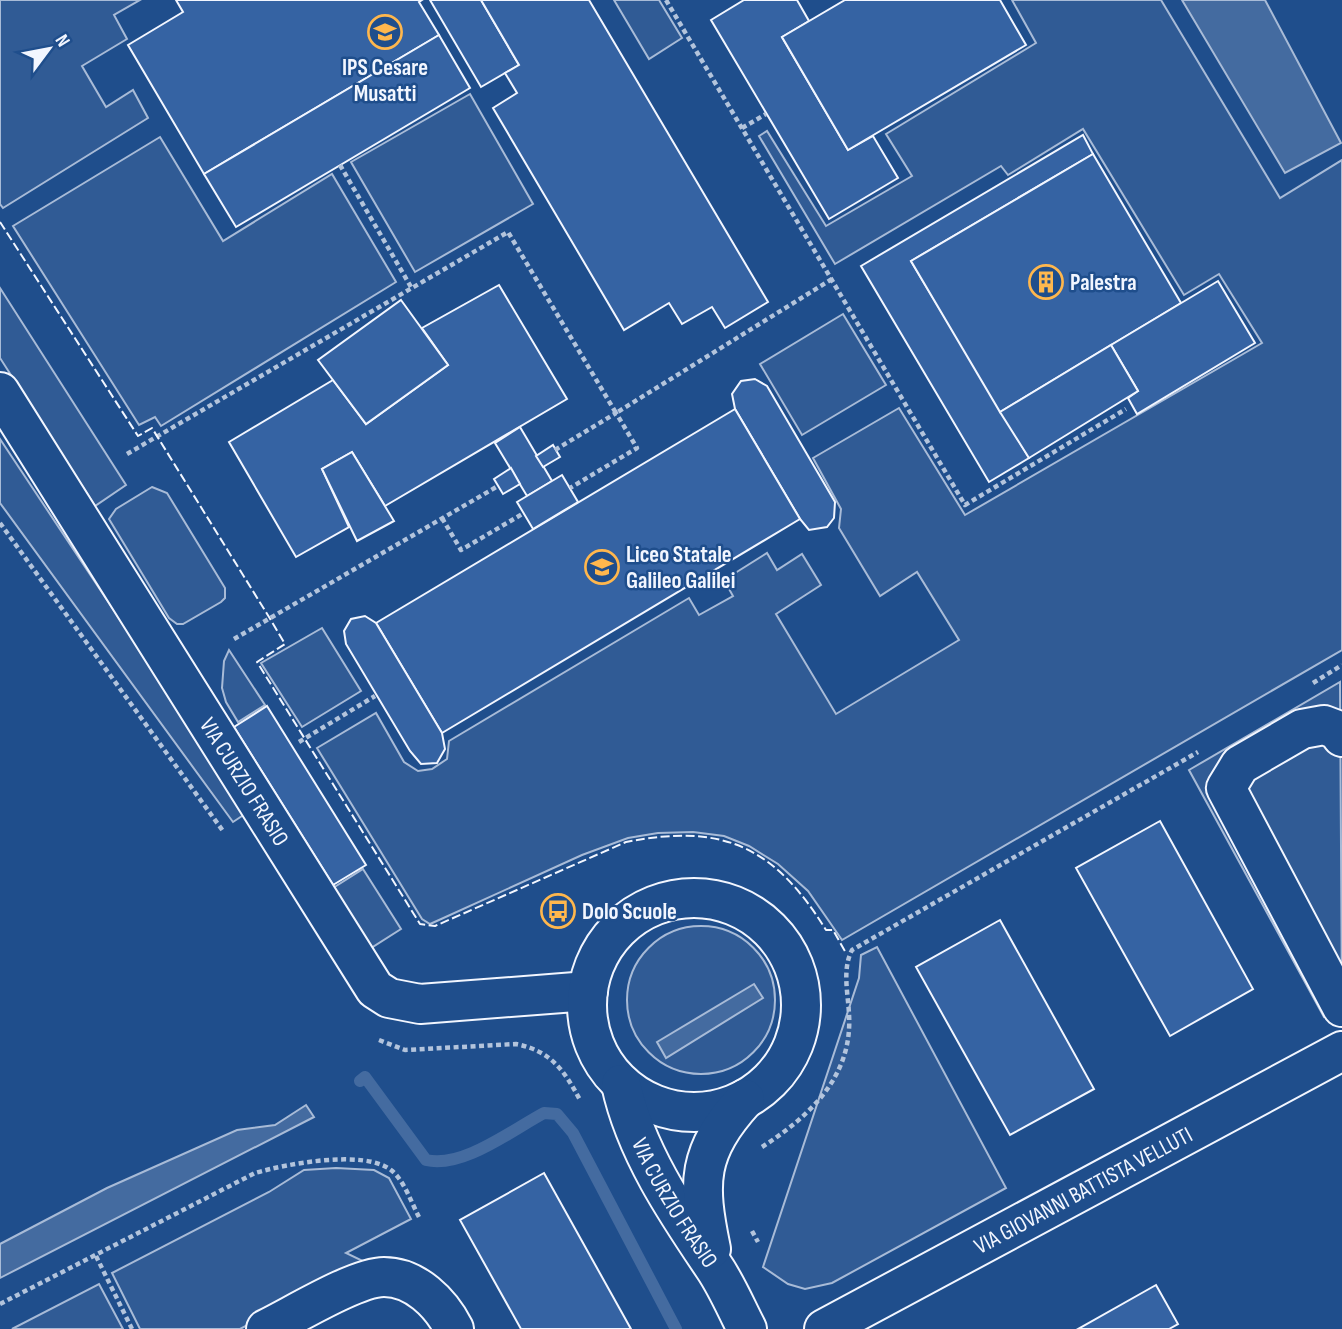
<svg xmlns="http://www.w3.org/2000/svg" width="1342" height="1329" font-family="'Sofia Sans Condensed',sans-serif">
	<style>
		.built { fill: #305b95; stroke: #a8bbd7; stroke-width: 2 }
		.water { fill: #446ba0; stroke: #a8bbd7; stroke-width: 2 }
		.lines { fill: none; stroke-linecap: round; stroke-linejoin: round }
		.stream { stroke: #446ba0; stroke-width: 12 }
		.building { fill: #3563a3; stroke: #f2f6ff; stroke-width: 2 }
		.minor-casing { stroke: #f2f6ff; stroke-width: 42 }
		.path { stroke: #b3c4dc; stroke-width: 4.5; stroke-dasharray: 5 3.5; stroke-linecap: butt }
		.minor { stroke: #1f4e8c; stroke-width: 38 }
		.fence { stroke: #f2f6ff; stroke-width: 2; stroke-dasharray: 9 3.5; stroke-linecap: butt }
		.labels { text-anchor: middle; stroke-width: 5; stroke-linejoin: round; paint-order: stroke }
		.poi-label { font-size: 23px; font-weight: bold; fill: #f2f6ff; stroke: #1f4e8c; text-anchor: start }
		.street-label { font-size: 23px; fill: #f2f6ff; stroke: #1f4e8c }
	</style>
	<rect width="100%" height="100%" fill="#1f4e8c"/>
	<!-- built -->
	<g class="built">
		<path d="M0,0H140L114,15L127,39L82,66L106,107L133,90L148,118L3,208L0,204Z"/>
		<path d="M614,0H659L682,38L649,59Z"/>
		<path d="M1012,0H1161L1280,198L1342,160V650L842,940L808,891L778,864L749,846L724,836L693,832L658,833L628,838L582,855L439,920L430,924L422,919L317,748L376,713L404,762L418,771L432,769L447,759L449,741L689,598L699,615L733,596L724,580L767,553L777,570L802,554L821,585L776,614L836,714L959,640L917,572L880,596L839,528L841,509L813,458L899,408L965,515L1262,343L1219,274L1184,295L1083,129L1008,175L1001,166L835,264L759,136L767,131L826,226L912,176L886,134L1036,43Z"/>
		<path d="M470,94L533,204L415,272L351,162Z"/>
		<path d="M160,137L223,241L332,174L396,282L161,426L155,417L139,425L13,226Z"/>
		<path d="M0,288L126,485L95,506L0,358Z"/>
		<path d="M843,314L886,385L802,435L760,364Z"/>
		<path d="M0,439L248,812L233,822L0,503Z"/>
		<path d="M152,487L167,493L225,588V598L221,602L183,624H177L169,618L109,519L116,509Z"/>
		<path d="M322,628L361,691L302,727L261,663Z"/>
		<path d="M229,650L265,705L238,722L226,702L222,688L224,661Z"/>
		<path d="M1340,682L1342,1008L1324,1017L1189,770Z"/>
		<path d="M363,869L401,929L371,948L333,888Z"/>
		<circle cx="701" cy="1000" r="74"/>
		<path d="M877,947L1006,1188L832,1283L805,1289L788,1284L763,1267L859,978L861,955Z"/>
		<path d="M336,1168L374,1170L389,1178L411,1219L346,1253L367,1263L240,1329H140L112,1273L269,1192L304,1170Z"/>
		<path d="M99,1284L123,1329H12Z"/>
	</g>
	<!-- water -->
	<g class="water">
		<path d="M1182,0H1265L1341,143L1285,173Z"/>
		<path d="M754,984L763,998L666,1058L657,1042Z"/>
		<path d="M306,1105L314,1117L0,1278V1244L107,1188L237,1130L275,1125Z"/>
	</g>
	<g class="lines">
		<!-- stream -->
		<path class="stream" d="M360,1081L365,1077L426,1160C462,1169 512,1130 544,1113L557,1114L573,1133L676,1329"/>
	</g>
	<!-- building -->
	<g class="building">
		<path d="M176,0H422L419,2L439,35L204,174L128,45L183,12Z"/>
		<path d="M430,0H481L519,65L481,87Z"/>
		<path d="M481,0H589L768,302L725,328L712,307L682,324L669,303L624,330L493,108L517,93L505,73L519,65Z"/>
		<path d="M744,0H797L809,21L782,37L848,150L873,136L898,178L829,219L711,20Z"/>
		<path d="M845,0H1000L1026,45L848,150L782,37Z"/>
		<path d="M439,35L470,88L236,227L204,174Z"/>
		<path d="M1083,135L1093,154L911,261L1029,458L989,482L861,266Z"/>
		<path d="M1093,154L1181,303L1000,412L911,261Z"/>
		<path d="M1218,281L1255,343L1137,414L1128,398L1138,391L1111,345Z"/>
		<path d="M499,285L567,399L385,506L352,452L322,469L349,527L296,557L229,442L333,380L366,424L448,365L422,328Z"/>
		<path d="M401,300L448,365L366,424L318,360Z"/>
		<path d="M1111,345L1138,391L1029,458L1000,412Z"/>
		<path d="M755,379L767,386L835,502L834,518L827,527L809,530L800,519L735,409L732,394L741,381Z"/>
		<path d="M735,409L800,519L442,733L376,623Z"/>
		<path d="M520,427L552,481L527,496L495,443Z"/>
		<path d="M553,445L560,457L543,467L536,456Z"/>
		<path d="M352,452L394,521L357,541L322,469Z"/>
		<path d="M511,468L520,484L503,494L494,479Z"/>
		<path d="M562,475L578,502L533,529L517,502Z"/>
		<path d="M365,616L376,623L442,733L445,749L437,763L421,764L410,751L346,644L344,631L351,619Z"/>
		<path d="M267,706L366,865L333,885L234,727Z"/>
		<path d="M1160,821L1253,989L1170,1036L1076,868Z"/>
		<path d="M1000,920L1094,1089L1010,1135L916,967Z"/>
		<path d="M544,1173L631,1329H521L460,1220Z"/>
		<path d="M1156,1285L1178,1324L1169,1329H1078Z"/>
	</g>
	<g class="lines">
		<!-- minor casing -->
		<g class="minor-casing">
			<g id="minor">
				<path id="s1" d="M0,392L375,989L389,998L420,1004L588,991"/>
				<path d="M1342,737L1337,730L1324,725L1302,729L1240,765L1226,788L1342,1007"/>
				<circle cx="694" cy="1005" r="107"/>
				<path id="s2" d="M621,1084C635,1150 676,1211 714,1267C727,1286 736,1308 747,1329"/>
				<path d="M711,1249C697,1182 697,1152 745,1099"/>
				<path d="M266,1329C293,1316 356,1277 384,1277C415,1277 441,1303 454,1329"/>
				<path id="s3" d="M824,1329L1342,1051"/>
			</g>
		</g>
		<!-- path -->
		<g class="path">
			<path d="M666,0L965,505L1126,409"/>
			<path d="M742,128L766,114"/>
			<path d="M340,165L411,287"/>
			<path d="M555,450L616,413L637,448L570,488"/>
			<path d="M127,454L508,232L616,413L832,279"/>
			<path d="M442,518L461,550L524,513"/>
			<path d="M0,523L223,831"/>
			<path d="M234,639L498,486"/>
			<path d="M1313,683L1342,665"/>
			<path d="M299,742L375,696"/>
			<path d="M379,1040L405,1050L516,1044C551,1051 564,1070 580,1100"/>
			<path d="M762,1147C810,1116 853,1076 849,1014C848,993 842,969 852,950L1198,752"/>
			<path d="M752,1231L758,1242"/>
			<path d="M96,1256L132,1329"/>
			<path d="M0,1304L255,1173C286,1164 364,1149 391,1170C404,1180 411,1202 419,1217"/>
		</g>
		<!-- minor -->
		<use href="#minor" class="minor"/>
		<!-- fence -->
		<path class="fence" d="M0,222L138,436L152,428L269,617L285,644L257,662L420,924L435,926L626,842C723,823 774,846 826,930H833L846,953"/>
	</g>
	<!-- icons -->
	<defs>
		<g id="school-ring" transform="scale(1.75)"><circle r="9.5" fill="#1f4e8c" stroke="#ffb74d" stroke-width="1.5"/><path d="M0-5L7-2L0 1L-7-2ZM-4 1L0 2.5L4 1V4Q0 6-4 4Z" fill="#ffb74d"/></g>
		<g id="building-ring" transform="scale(1.75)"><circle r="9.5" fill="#1f4e8c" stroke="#ffb74d" stroke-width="1.5"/><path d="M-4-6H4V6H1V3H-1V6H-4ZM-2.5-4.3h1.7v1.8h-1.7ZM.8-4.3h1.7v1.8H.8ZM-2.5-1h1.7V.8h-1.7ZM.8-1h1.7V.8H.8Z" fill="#ffb74d"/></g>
		<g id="bus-ring" transform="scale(1.75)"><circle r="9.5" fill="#1f4e8c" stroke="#ffb74d" stroke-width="1.5"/><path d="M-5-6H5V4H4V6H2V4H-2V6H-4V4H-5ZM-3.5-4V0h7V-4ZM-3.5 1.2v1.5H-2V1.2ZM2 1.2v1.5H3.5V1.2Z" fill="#ffb74d"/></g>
	</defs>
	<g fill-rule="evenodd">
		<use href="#school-ring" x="385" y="32"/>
		<use href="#building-ring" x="1046" y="282"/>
		<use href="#school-ring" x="602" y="567"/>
		<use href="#bus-ring" x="558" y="911"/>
	</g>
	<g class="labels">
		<!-- poi labels -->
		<g class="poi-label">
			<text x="385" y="75" text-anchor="middle">IPS Cesare<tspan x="385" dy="26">Musatti</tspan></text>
			<text x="1070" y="290">Palestra</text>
			<text x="626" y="562">Liceo Statale<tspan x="626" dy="26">Galileo Galilei</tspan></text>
			<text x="582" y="919">Dolo Scuole</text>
		</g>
		<!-- street labels -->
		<g class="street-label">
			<text dy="8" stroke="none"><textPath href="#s1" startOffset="460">VIA CURZIO FRASIO</textPath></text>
			<text dy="8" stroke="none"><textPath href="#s3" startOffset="294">VIA GIOVANNI BATTISTA VELLUTI</textPath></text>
			<text dy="8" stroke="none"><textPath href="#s2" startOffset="131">VIA CURZIO FRASIO</textPath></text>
		</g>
	</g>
	<!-- north arrow -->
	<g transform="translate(49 49) rotate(58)" stroke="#1f4e8c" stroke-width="5" paint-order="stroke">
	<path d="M0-5L12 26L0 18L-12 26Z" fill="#f2f6ff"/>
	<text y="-10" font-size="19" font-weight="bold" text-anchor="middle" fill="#f2f6ff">N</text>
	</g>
</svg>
